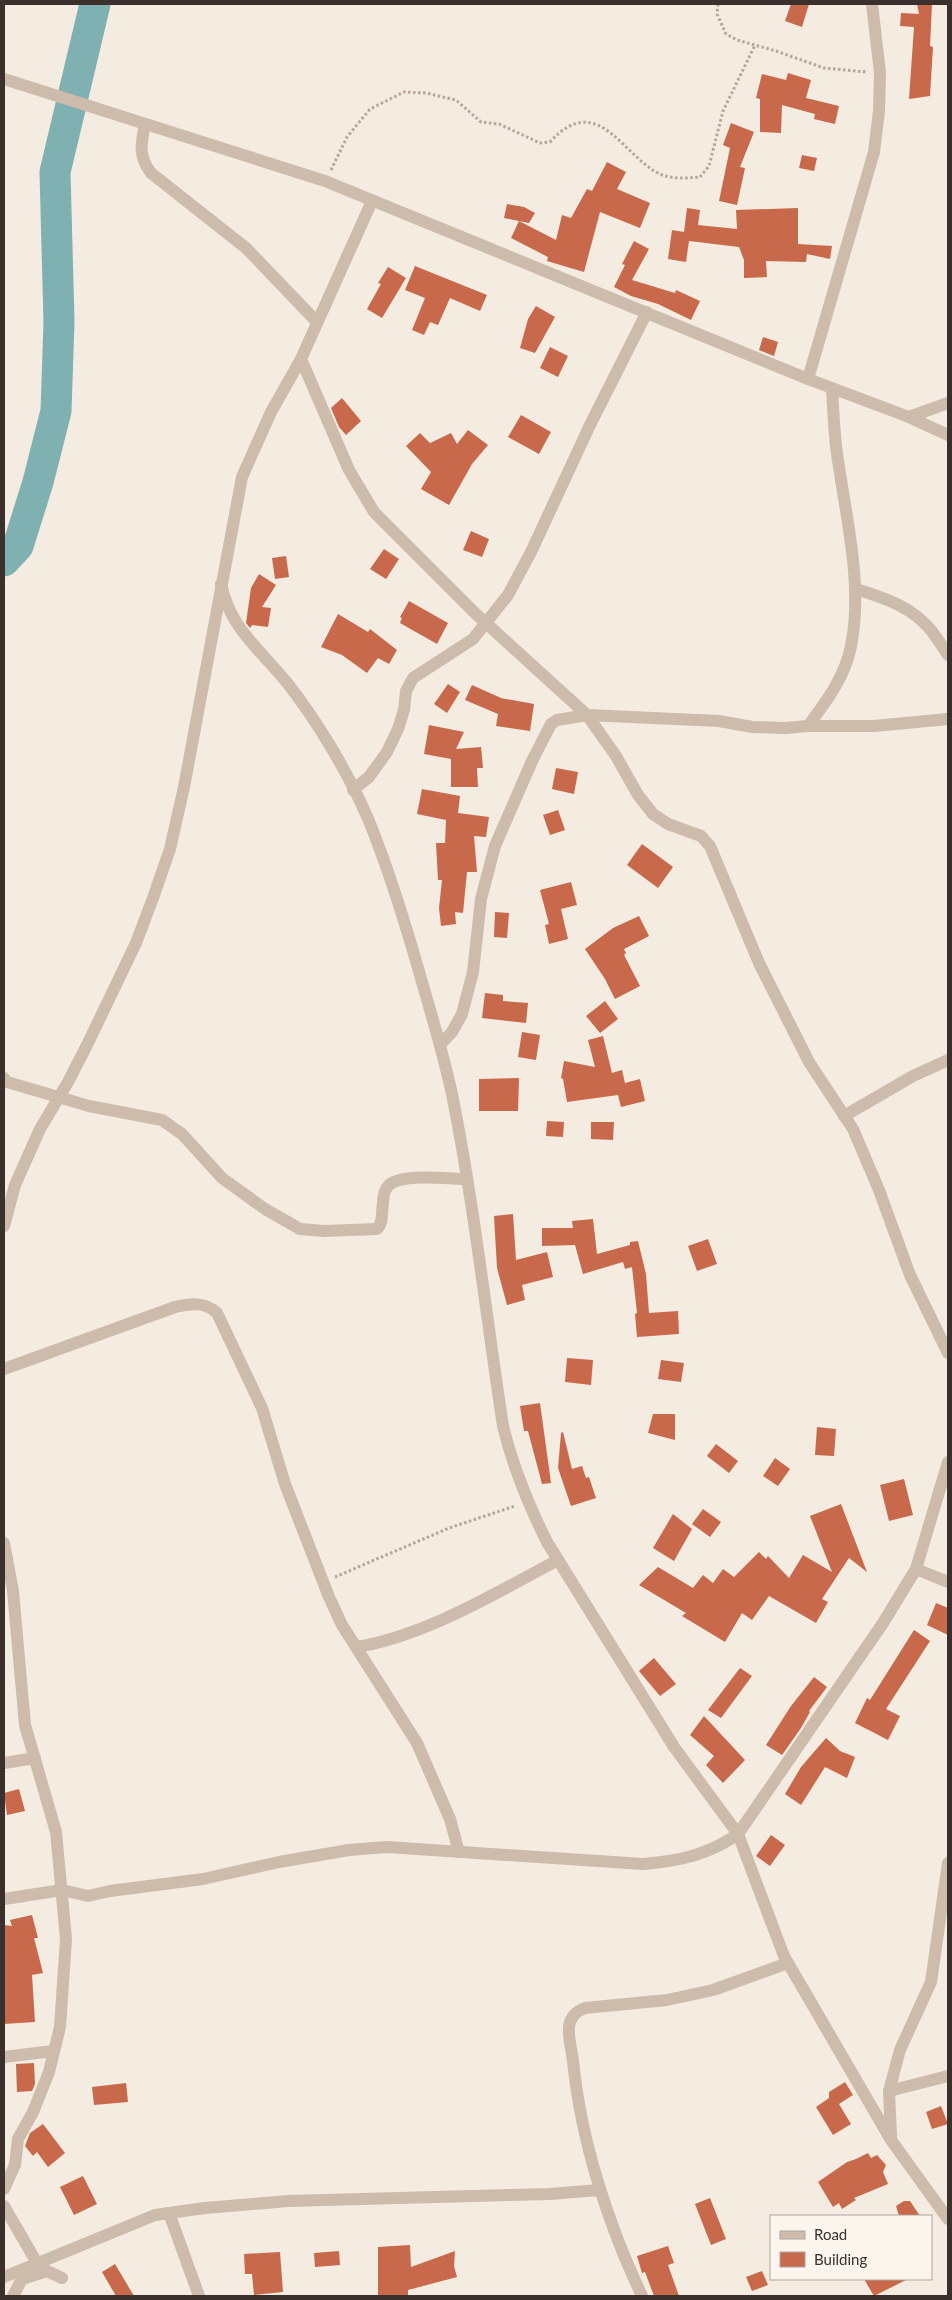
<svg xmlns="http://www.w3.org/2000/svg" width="952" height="2300" font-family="Lato,sans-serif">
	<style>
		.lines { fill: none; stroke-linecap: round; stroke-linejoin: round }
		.river { stroke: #7fb0b2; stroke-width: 31 }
		.building { fill: #c8694b }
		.path { stroke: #b9a596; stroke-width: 3; stroke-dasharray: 2.5 2.5; stroke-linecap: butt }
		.minor { stroke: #cdbbac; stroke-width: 12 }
	</style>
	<rect width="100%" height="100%" fill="#f4ebe1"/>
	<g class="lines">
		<!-- river -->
		<path class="river" d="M4,561L18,546L38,482L56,411L59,322L55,172L95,4"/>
	</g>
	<!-- building -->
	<g class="building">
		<path d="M791,4H809L802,27L785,21Z"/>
		<path d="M917,4H932L930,46L933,47L930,96L909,99L914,27L900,26L901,13L919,14Z"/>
		<path d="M788,73L811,80L806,98L839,106L835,124L814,119L815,114L782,105L781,133L760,132V99L756,98L762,74L786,80Z"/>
		<path d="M731,123L754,132L740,167L745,168L737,205L719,201L730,148L723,145Z"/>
		<path d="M802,155L817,158L814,171L799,168Z"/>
		<path d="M607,162L626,172L617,189L650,203L640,228L600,212L584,272L547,261L548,257L511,238L519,221L504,218L507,204L524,207L535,213L529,223L519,221L556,240L562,215L571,218L587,189L592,191Z"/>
		<path d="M687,208L700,210L698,225L737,229L736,210L798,208V244L832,246L830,259L807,254L806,262L766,261L767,277L744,278V260L739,247L689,241L686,262L668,259L672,230L684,232Z"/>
		<path d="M634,241L649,249L632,280L675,293L676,290L700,301L691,320L658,304L631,296L614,287L625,265L622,264Z"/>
		<path d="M415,266L487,295L480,311L450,298L438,325L430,322L424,335L412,330L425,298L405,290Z"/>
		<path d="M388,267L406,278L382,318L367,309L381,284L378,283Z"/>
		<path d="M536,306L555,317L535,353L520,348L528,319Z"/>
		<path d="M763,337L778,342L774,356L759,350Z"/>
		<path d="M550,347L568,356L558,377L540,368Z"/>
		<path d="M342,398L361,421L346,435L339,427L331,408Z"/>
		<path d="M521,415L551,432L539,454L508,437Z"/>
		<path d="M468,430L488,445L472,464L449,505L421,489L431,472L406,446L420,433L430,443L451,433L457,444Z"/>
		<path d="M471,531L489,539L482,557L463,550Z"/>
		<path d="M384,549L399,559L386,579L370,569Z"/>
		<path d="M286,556L289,577L275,579L272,558Z"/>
		<path d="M259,574L276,585L262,607L271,608L268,627L252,625L250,628L246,623L251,588Z"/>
		<path d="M409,601L448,623L437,644L400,623L402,618L400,617Z"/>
		<path d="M338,614L368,632L370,629L397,650L389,664L378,658L367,673L342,655L321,647Z"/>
		<path d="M448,684L460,692L447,713L434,704Z"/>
		<path d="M472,685L501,698L534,704L530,731L496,726L498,714L465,700Z"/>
		<path d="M429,725L464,732L456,749L481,747L483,768H477L478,787H451V759L424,754Z"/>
		<path d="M556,768L578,772L574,794L552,789Z"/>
		<path d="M422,789L460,796L458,813L489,817L486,837L474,836L477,872H467L463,913L455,912L456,924L441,926L439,908L442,880H438L436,843H445L446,820L417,814Z"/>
		<path d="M558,810L565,830L550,835L543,815Z"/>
		<path d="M642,844L673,867L658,888L627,865Z"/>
		<path d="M571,882L577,905L561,909L568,939L549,944L545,925L549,924L540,890Z"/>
		<path d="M495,912L509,913L507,938L494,937Z"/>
		<path d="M639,916L649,936L624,949L626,953L624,955L640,986L615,999L605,979L585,949L613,928Z"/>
		<path d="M485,993L503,995V1001L528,1003L526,1023L482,1018Z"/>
		<path d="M605,1001L618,1019L600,1033L586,1016Z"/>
		<path d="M522,1032L540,1035L536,1060L518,1057Z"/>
		<path d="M603,1036L612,1073L622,1070L625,1083L640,1079L645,1101L621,1107L618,1095L567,1102L563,1079L561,1078L564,1061L595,1067L588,1040Z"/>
		<path d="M519,1078L518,1111H479V1079Z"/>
		<path d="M547,1121L564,1122L563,1137L546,1136Z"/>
		<path d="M591,1122H614L613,1140L591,1139Z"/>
		<path d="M513,1214L516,1260L547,1252L553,1277L522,1285L525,1300L507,1305L497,1268L494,1216Z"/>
		<path d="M593,1219L597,1254L630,1245V1242L638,1241L646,1274L649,1313L678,1311L679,1334L637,1337L635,1314L637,1313L632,1267L625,1269L623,1262L583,1274L575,1245L542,1246V1228H573L572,1221Z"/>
		<path d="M708,1239L717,1264L697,1271L688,1246Z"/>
		<path d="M567,1358L593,1360L591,1385L565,1382Z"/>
		<path d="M661,1360L684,1363L681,1382L658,1379Z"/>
		<path d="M540,1403L551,1483L542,1484L528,1431H524L520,1406Z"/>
		<path d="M653,1414H675V1440L648,1433Z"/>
		<path d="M817,1427L836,1429L834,1456L815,1455Z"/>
		<path d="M563,1432L572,1469L582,1466L586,1478L589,1477L596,1498L571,1506L558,1468L561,1433Z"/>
		<path d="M716,1444L738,1461L729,1473L707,1456Z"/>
		<path d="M775,1458L790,1469L778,1486L763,1476Z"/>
		<path d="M904,1479L913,1515L889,1521L880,1485Z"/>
		<path d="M841,1504L867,1572L849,1558L822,1599L828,1602L816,1623L769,1596L752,1620L742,1613L725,1642L682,1616L686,1613L639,1585L658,1567L693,1588L703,1575L713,1583L723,1569L734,1577L759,1552L766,1559L768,1556L789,1578L803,1555L832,1572L810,1516Z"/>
		<path d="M703,1509L721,1522L710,1537L692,1524Z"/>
		<path d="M673,1514L692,1529L674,1561L653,1548Z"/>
		<path d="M936,1603L948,1608V1635L927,1625Z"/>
		<path d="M914,1630L930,1641L886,1709L900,1716L888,1740L855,1723L867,1698L870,1700Z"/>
		<path d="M654,1658L676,1684L660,1696L639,1671Z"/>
		<path d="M740,1668L752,1676L721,1718L708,1710Z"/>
		<path d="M814,1677L827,1687L809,1711L810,1712L801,1728L782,1755L766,1745L791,1706Z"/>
		<path d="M704,1716L745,1760L723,1783L706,1765L714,1756L690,1735Z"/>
		<path d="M826,1738L840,1751L855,1757L847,1778L825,1767L801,1805L785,1794L801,1767Z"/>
		<path d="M19,1789L25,1811L7,1815L4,1793Z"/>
		<path d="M771,1835L785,1845L770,1866L756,1856Z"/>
		<path d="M32,1915L38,1938H34L43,1973L32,1975L35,2022L4,2024V1925L12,1926L10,1920Z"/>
		<path d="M34,2063L35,2084L32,2091L17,2092L16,2064Z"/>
		<path d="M845,2082L853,2095L839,2104L851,2124L833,2135L816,2107L829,2098V2092Z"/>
		<path d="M126,2083L128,2102L94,2105L92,2087Z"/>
		<path d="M941,2106L948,2124L932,2129L926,2112Z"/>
		<path d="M43,2124L65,2153L48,2167L37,2152L33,2156L25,2146L30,2133Z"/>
		<path d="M868,2153L871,2158L877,2155L886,2165L883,2172L888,2184L854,2198L856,2200L842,2209L839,2203L833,2207L818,2182L847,2162L856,2159Z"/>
		<path d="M83,2176L97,2204L74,2215L60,2187Z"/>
		<path d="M710,2198L726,2239L711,2245L695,2204Z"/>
		<path d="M904,2201H910L920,2216H899L896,2206Z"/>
		<path d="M410,2245L411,2267L455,2251L454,2266L457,2277L408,2290V2296H378V2247Z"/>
		<path d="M668,2246L674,2263L668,2265L679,2296H654L645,2272L642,2273L637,2256Z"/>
		<path d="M339,2251L340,2265L315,2267L314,2253Z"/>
		<path d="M280,2252L283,2292L254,2295L252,2274H245L244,2254Z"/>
		<path d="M115,2264L134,2296H116L102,2272Z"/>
		<path d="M762,2271L768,2285L752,2291L746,2277Z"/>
		<path d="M864,2279H908L874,2296Z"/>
	</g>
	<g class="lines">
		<!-- path -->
		<g class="path">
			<path d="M718,4L717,14L726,34L737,40L776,51L824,68L867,72"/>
			<path d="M331,170L347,137L370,109L404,92L426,93L456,100L481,122L499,124L540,143L550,142C600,87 625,163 665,176C676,179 689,178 700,177L709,166L723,111L755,45"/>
			<path d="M335,1577L449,1528L515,1506"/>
		</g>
		<!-- minor -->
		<g class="minor">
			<path d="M4,79L325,181L808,379L909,417L948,435"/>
			<path d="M145,124C141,144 138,156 151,173L246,248L316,321"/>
			<path d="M301,359L349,470L374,512L476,614L587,715L616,756L638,795L653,814L668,824L701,836L710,846L759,963L809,1062L853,1129L879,1190L910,1275L948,1353"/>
			<path d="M808,379L874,152L879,111L880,73L872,4"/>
			<path d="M909,417L948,403"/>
			<path d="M221,584C230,629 261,650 288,684C318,722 350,776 369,821C391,875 408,932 424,989C434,1023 444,1058 452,1094C474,1204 486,1315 503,1426C513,1467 528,1504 547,1542L674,1747L738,1834L784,1956L891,2140L948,2219"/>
			<path d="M856,589C878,596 904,604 922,621C933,630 940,643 948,655"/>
			<path d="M808,726C826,702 845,677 851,646C864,582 844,510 836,446C834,427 833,408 832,389"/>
			<path d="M353,790L369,777L387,752L398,729L404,710L406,691L413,678L473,639L508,595L531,552L590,425L647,312"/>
			<path d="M440,1045L452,1032L462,1014L473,972L481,899L495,846L532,761L551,724L557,720L587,715L719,721L752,727L785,728L808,726H874L948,719"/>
			<path d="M4,1078L7,1082L89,1106L162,1120L182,1134L222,1178L265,1209L300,1229L324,1231L377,1229C384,1222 381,1213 383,1203C383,1197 384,1190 389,1185C402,1173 449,1179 467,1179"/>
			<path d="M844,1116L913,1076L948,1060"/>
			<path d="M4,1226L15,1185L40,1129L68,1082L87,1045L136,943L153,898L170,849L184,787L242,477L271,412L301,359L372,201"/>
			<path d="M4,1369L175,1307C189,1304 205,1301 217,1313L262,1408L285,1484L329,1597L342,1625L417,1743L450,1819L459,1852"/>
			<path d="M4,1543L13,1591L25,1725L56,1832L66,1939L60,2027L49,2072L33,2112L18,2139L15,2165L4,2189"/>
			<path d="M916,1569L948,1582"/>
			<path d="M357,1647C427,1635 496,1593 558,1560"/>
			<path d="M4,1763L35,1758"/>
			<path d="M4,1899L62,1890L88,1896L110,1891L203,1879L279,1862L349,1850L387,1847L643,1864C679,1861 708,1855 738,1834L883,1623L916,1569L948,1462"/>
			<path d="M4,2057L53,2051"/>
			<path d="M889,2091L948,2076"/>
			<path d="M891,2136L889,2091L900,2050L931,1982L948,1863"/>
			<path d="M4,2206L37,2263"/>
			<path d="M169,2213L199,2296"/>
			<path d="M4,2277L155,2215L205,2208L288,2201L550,2194L599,2190"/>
			<path d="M13,2296L22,2279L47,2271L62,2278"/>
			<path d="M642,2296C608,2224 581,2141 573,2061C572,2051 568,2038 569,2027C570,2017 577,2011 585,2008L667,2000L713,1990L788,1963"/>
		</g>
	</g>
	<!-- border -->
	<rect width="952" height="2300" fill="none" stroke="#3b302b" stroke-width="10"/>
	<!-- legend -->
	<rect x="770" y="2215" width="162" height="65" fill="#fbf5ee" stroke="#aea6a0"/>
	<rect x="780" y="2231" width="25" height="8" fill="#cdbbac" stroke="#aea6a0"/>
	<text x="814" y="2240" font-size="15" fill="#3b302b">Road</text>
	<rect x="780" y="2252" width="25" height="15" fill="#c8694b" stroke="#aea6a0"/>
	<text x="814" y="2265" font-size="15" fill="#3b302b">Building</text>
</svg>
